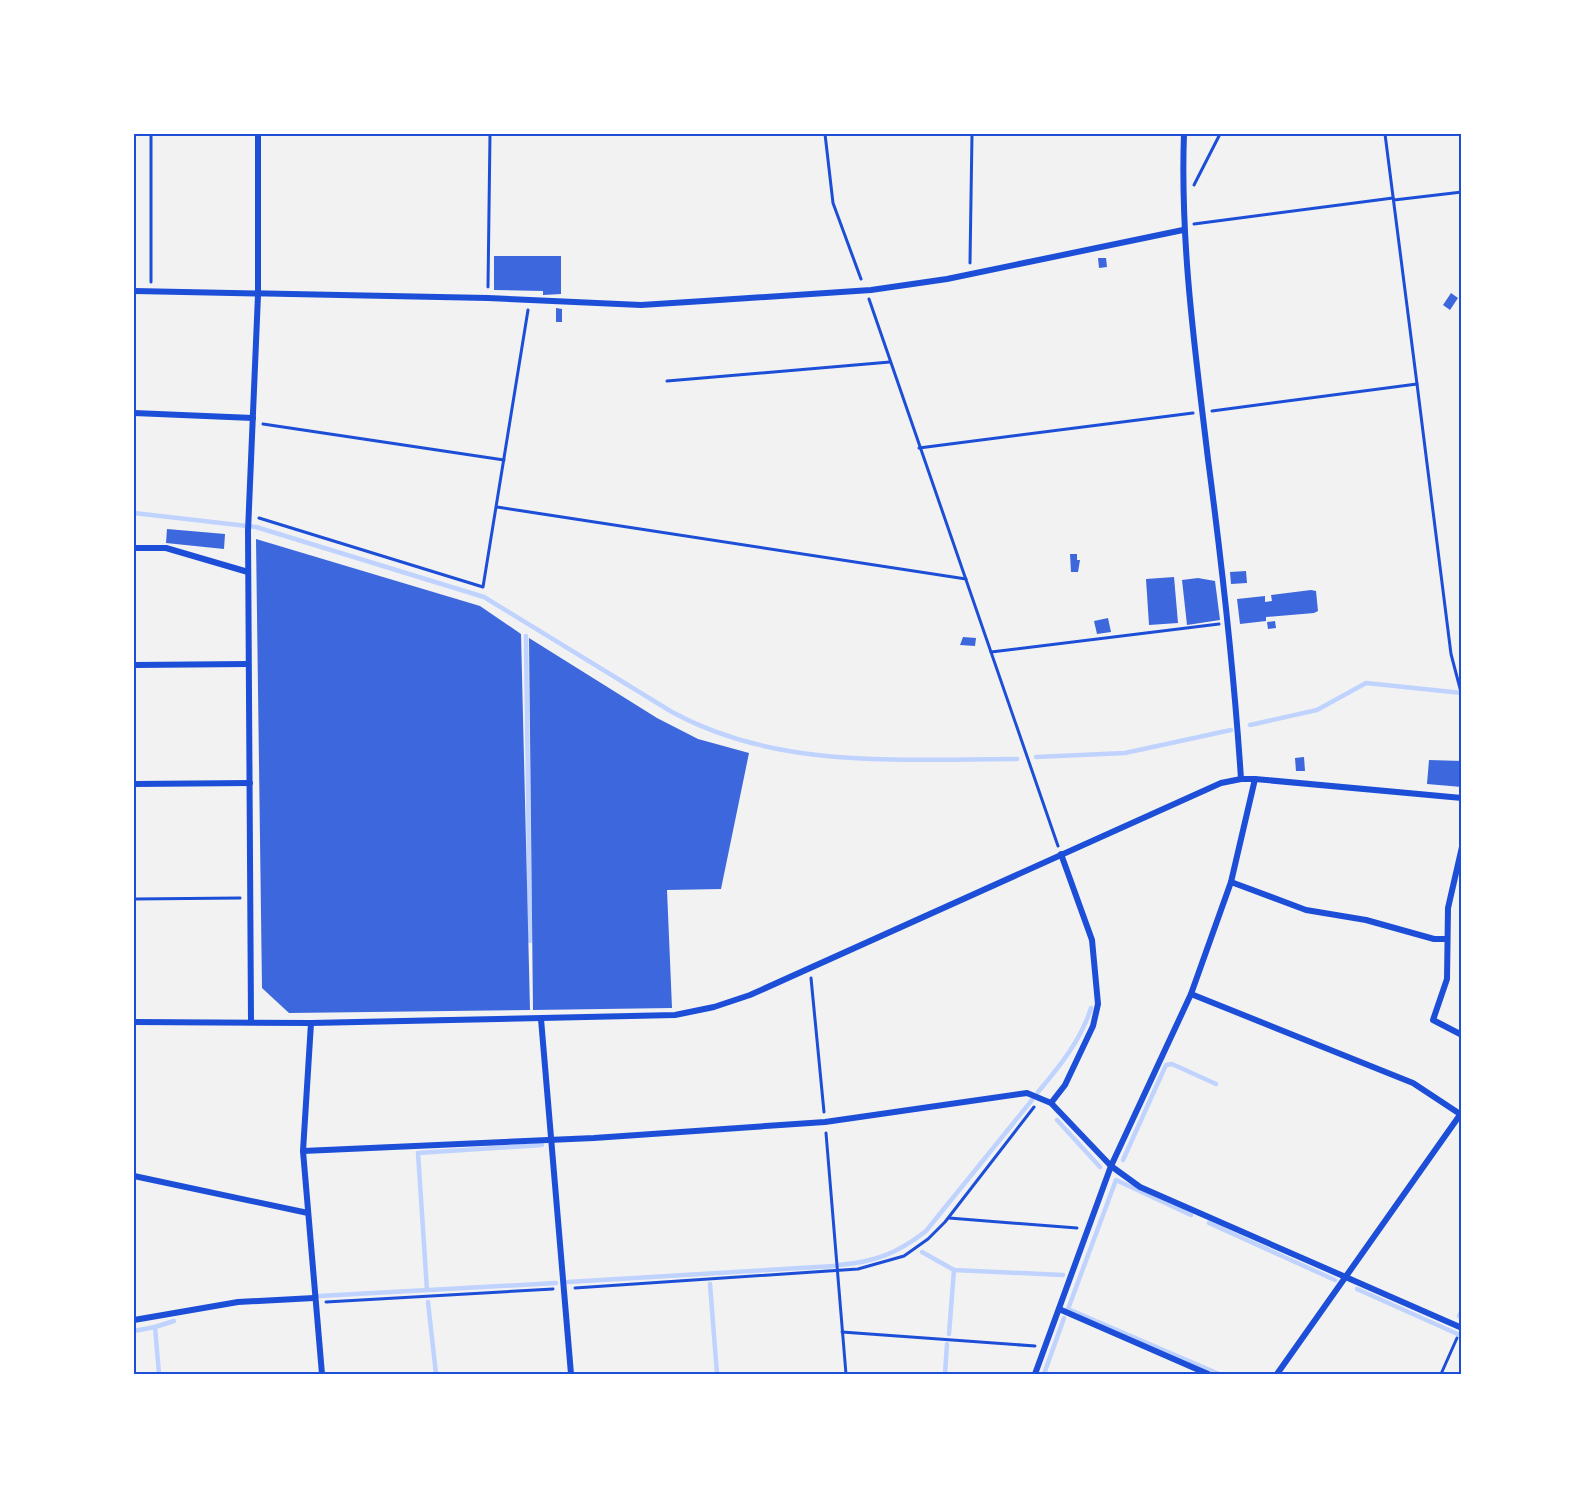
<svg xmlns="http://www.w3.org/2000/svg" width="1595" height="1508" font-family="'Source Serif 4',serif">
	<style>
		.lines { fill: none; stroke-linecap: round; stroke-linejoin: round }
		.stream { stroke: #bfd3fe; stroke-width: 4.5 }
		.building { fill: #3d67dc }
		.path { stroke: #1d4ed8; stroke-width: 3 }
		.minor { stroke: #1d4ed8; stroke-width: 6 }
		.neatline { fill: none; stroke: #1d4ed8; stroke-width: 2 }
	</style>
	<rect width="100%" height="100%" fill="#f2f2f2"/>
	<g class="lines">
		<!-- stream -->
		<g class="stream">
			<path d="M134,513L256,527L484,597L672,712C778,770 901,759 1017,759"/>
			<path d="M526,636L530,941"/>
			<path d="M1250,725L1317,710L1366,683L1462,693"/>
			<path d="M1036,757L1125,753L1231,730"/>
			<path d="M1038,1092C1060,1066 1081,1040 1091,1008"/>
			<path d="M1057,1120L1100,1167"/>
			<path d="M1123,1160L1166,1065L1172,1064L1216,1084"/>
			<path d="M1191,1215L1116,1180L1068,1309L1219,1374"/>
			<path d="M1209,1223L1335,1280"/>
			<path d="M922,1252L954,1270L1063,1275"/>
			<path d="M839,1265C875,1262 898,1253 926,1231L1032,1100"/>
			<path d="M568,1282L834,1266"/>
			<path d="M710,1284L717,1374"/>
			<path d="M1357,1289L1462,1336"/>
			<path d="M427,1290L418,1153L542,1145"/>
			<path d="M319,1296L556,1283"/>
			<path d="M428,1302L436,1374"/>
			<path d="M1459,1316L1462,1310"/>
			<path d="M155,1327L174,1321"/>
			<path d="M134,1331L155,1327L159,1374"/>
			<path d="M949,1334L954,1270"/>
			<path d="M945,1374L947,1344"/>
			<path d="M1044,1374L1064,1318"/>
		</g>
	</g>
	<!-- building -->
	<g class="building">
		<path d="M494,256H561V294L543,295V291L494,290Z"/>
		<path d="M1098,258H1106L1107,267L1099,268Z"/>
		<path d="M1451,293L1458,298L1450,310L1443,305Z"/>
		<path d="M556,308L562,309V322H556Z"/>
		<path d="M167,529L225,534L224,549L166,543Z"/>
		<path d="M256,539L480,606L521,634L530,1010L289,1013L262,988Z"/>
		<path d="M1070,554H1077V560H1080L1078,572H1071Z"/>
		<path d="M1246,571L1247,583L1231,584L1230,572Z"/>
		<path d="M1174,577L1178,623L1149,625L1146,579Z"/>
		<path d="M1198,578L1215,581L1220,620L1187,625L1182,580Z"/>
		<path d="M1311,590L1316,591L1318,611L1314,613L1266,617V621L1240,624L1237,599L1265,596V602L1272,601L1271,595Z"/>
		<path d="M1108,618L1111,632L1097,634L1094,621Z"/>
		<path d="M1275,621L1276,628L1268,629L1267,622Z"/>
		<path d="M963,637L976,638L975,646L960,645Z"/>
		<path d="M529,638L657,718L698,739L749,753L721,889L667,890L672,1008L533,1010Z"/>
		<path d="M1304,757L1305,771H1296L1295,758Z"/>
		<path d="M1429,760L1462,761V787L1427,784Z"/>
	</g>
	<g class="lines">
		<!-- path -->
		<g class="path">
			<path d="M151,134V282"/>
			<path d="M825,134L833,203L861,279"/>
			<path d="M1194,185L1220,134"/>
			<path d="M1394,200L1462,192"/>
			<path d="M1194,224L1393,198"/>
			<path d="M970,263L972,134"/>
			<path d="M488,287L490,134"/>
			<path d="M869,299L1058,846"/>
			<path d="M667,381L890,362"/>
			<path d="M1417,384L1451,654L1462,696"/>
			<path d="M1212,411L1417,384L1385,134"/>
			<path d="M263,424L504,460"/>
			<path d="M919,448L1193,413"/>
			<path d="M497,507L966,579"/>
			<path d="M259,518L483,587L528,310"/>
			<path d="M991,652L1219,624"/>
			<path d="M134,899L240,898"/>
			<path d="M811,978L824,1112"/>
			<path d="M826,1133L846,1374"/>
			<path d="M949,1218L1077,1228"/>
			<path d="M575,1288L858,1269L904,1256L928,1239L945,1222L1034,1107"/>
			<path d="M326,1302L553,1289"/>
			<path d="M842,1332L1035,1346"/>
			<path d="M1441,1374L1457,1338"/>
		</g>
		<!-- minor -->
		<g class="minor">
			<path d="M1184,134C1180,243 1195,350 1208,459C1222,565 1234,672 1241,779"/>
			<path d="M134,291L488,298L641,305L704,301L871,290L947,279L1183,230"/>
			<path d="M134,413L253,418"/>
			<path d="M134,548H166L248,572"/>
			<path d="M134,665L248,664"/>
			<path d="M134,784L250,783"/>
			<path d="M1462,847L1448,908L1447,979L1433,1020L1462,1035"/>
			<path d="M1231,882L1306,910L1366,920L1434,939H1447"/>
			<path d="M1191,994L1413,1083L1460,1114"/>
			<path d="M541,1019L571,1374"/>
			<path d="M251,1021L248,531L258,295V134"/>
			<path d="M134,1022L311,1023L675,1015L714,1007L750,995L1221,783L1241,779H1255L1462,798"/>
			<path d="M311,1023L303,1151L322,1374"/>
			<path d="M1051,1103L1065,1085L1093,1026L1098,1004L1092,940L1061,854"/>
			<path d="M303,1151L594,1138L825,1122L1027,1093L1051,1103L1111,1166L1140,1187L1462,1328"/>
			<path d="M134,1176L308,1213"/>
			<path d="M1059,1309L1208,1374"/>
			<path d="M134,1320L238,1302L314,1298"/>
			<path d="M1035,1374L1111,1166L1191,994L1231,882L1255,779"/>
			<path d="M1277,1374L1462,1112"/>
		</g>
	</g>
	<!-- border -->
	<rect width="1595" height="1508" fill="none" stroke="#ffffff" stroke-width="270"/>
	<rect x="135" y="135" width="1325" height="1238" class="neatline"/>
</svg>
